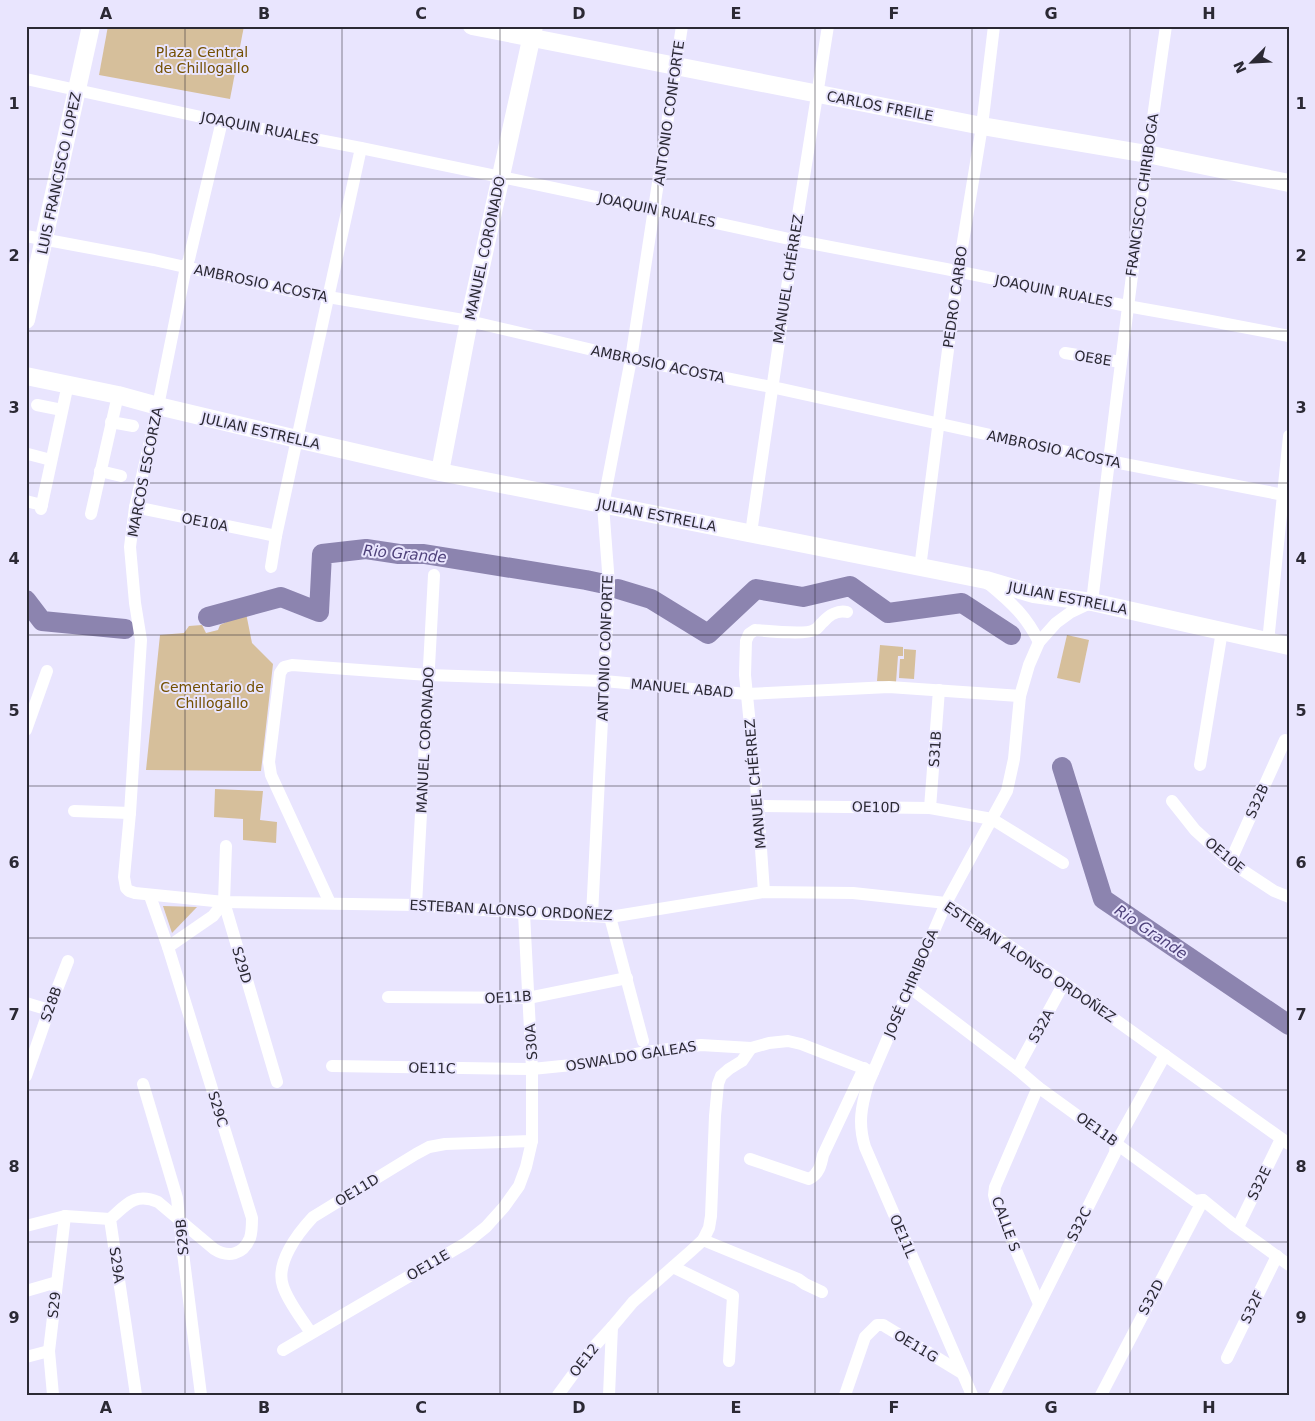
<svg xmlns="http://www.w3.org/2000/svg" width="1315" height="1421" font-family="'DejaVu Sans',sans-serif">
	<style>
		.green { fill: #d6bf9b }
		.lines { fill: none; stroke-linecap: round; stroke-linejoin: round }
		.river { stroke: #8c84af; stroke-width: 20 }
		.street { stroke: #fff; stroke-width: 12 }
		.secondary { stroke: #fff; stroke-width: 18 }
		.grid { fill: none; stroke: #2b2934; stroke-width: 1; stroke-opacity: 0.55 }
		.labels { text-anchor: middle; stroke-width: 4; stroke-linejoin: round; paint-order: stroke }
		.park-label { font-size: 14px; fill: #734f00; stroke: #e9e5fe }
		.street-label { font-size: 14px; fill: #2b2934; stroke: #e9e5fe }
		.water-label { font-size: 15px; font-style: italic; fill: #4e417a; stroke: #e9e5fe }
		.neatline { fill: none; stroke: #2b2934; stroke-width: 2 }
		.grid-label { font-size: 16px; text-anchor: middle; font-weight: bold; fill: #2b2934 }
	</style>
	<rect width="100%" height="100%" fill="#e9e5fe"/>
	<!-- green -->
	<g class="green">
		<path d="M108,26H244L230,99L99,75Z"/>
		<path d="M246,613L252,643L273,664L261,771L146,770L160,635L184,633L189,626L202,625L206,633L218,630L220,625Z"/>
		<path d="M1067,635L1089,640L1080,683L1057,678Z"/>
		<path d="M880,645L903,647V656H898L896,682L877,681Z"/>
		<path d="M904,649L916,650L914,679L899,678L900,659H904Z"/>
		<path d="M215,789L263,791L260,820L277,822L276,843L243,840V819L214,817Z"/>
		<path d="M163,906L197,907L172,933Z"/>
	</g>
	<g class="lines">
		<!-- river -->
		<g class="river">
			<path d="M618,589L651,599L708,634L756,589L803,597L850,586L888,613L962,603L1011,635"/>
			<path d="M26,600L42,621L125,629"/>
			<path d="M208,617L281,597L319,612L322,554L366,549L399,554H424L586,580L600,583"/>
			<path d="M1062,767L1103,899L1289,1025"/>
		</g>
		<!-- street -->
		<g class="street">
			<path d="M26,79L215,120L361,148L578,193L794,240L946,269L1127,306L1206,320L1289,336"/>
			<path d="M222,121L189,259L186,267L158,406L135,507L130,547L135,603L141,640L130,813L124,877L126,888L129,891L135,893L224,902L416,905L524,913L610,917L764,892L853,893L946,903L1064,983L1289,1144"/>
			<path d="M26,236L154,260L287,290L469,321L631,359L781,389L1109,461L1289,496"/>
			<path d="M1065,353L1121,362"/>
			<path d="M37,405L62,410"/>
			<path d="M111,422L133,426"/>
			<path d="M28,454L51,460"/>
			<path d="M100,471L121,476"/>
			<path d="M26,501L42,505"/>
			<path d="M135,507L276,536"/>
			<path d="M41,509L68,384"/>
			<path d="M91,514L118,395"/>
			<path d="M751,533L794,240L828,26"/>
			<path d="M271,567L276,536L297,439L361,148"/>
			<path d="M920,568L958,272L982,126L994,26"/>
			<path d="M989,584C1012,603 1026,616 1039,642"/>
			<path d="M1268,642L1289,436"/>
			<path d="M26,730L47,671"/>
			<path d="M1200,765L1222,631"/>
			<path d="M1172,801L1195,830L1230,862L1274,891L1289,897"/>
			<path d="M758,806L930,808L992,819L1063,863"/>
			<path d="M930,808L939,690"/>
			<path d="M74,811L130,813"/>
			<path d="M226,846L224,902L277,1082"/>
			<path d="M1230,862L1285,740"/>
			<path d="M764,892L758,806L745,675L746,641L749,634L755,630C767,631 806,635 814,630C818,629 820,624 823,622C829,615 838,610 847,612"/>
			<path d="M330,903L271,775L269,762L280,673L284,667L292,665L428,675L604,681L747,694L889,687L1020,696"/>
			<path d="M416,905L434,575"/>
			<path d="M592,915L609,584L603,505L631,359L682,26"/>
			<path d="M610,917L643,1041"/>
			<path d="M168,947L213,916L224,902"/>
			<path d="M909,987L1017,1069L1038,1087L1195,1201L1203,1200L1235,1226L1289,1265"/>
			<path d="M388,997L528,998L627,978"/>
			<path d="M26,1003L49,1010"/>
			<path d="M332,1066L532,1069L592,1063L646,1052L701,1045L751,1048L769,1043L788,1041L801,1044L873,1072"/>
			<path d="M1017,1069L1064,983"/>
			<path d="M26,1076L49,1010L68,961"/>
			<path d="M143,1084L177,1198L182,1245L201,1395"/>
			<path d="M1038,1087L995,1187L994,1195L996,1203L1039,1304"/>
			<path d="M750,1159L809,1179C819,1174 821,1165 823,1155L864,1068"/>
			<path d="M26,1226L65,1216L110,1219"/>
			<path d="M1238,1227L1281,1139"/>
			<path d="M703,1240L798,1279L805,1284L822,1292"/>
			<path d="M673,1267L733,1296L729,1361"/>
			<path d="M26,1291L57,1282"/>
			<path d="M311,1333C302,1319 288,1302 283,1286C275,1263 298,1233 313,1217L416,1154L429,1147L445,1144L532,1141"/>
			<path d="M283,1350L466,1243L486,1227L504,1207L519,1186L526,1167L532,1141V1069L524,913"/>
			<path d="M26,1357L49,1351"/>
			<path d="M1227,1358L1277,1256"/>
			<path d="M53,1395L49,1351L65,1216"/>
			<path d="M136,1395L110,1219C126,1205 135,1192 158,1202L214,1249C228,1258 243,1255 250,1238C252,1232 252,1225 252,1218L168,947L150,896"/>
			<path d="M558,1395L591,1350L612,1327L633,1302L691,1251L703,1240L709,1228L711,1216L715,1116L718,1084L721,1076L729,1069L742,1061L751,1048"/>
			<path d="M609,1395L612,1327"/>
			<path d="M845,1395L865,1337L877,1325H883L962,1373"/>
			<path d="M972,1395L865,1147C858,1124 861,1107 868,1084L946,903L1007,791L1014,759L1020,696L1029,665L1039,642L1056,623L1071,612L1092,602C1115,410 1138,218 1166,26"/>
			<path d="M994,1395L1115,1153L1116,1143L1165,1055"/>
			<path d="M1101,1395L1203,1200"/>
		</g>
		<!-- secondary -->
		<g class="secondary">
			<path d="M472,26L982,126L1147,154L1289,183"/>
			<path d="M26,320L91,26"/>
			<path d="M26,376L118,395L158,406L297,439L440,472L986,580L1034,594L1092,602L1289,646"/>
			<path d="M440,472L469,321L534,26"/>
		</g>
	</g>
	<!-- grid -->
	<path class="grid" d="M185,26V1395M342,26V1395M500,26V1395M658,26V1395M815,26V1395M972,26V1395M1130,26V1395M26,179H1289M26,331H1289M26,483H1289M26,635H1289M26,786H1289M26,938H1289M26,1090H1289M26,1242H1289"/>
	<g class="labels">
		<!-- park labels -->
		<g class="park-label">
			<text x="202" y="57">Plaza Central<tspan x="202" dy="16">de Chillogallo</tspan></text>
			<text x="212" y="692">Cementario de<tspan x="212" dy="16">Chillogallo</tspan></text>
		</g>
		<!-- street labels -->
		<g class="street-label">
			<text transform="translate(880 106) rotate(11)" y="5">CARLOS FREILE</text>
			<text transform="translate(669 113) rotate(-82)" y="5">ANTONIO CONFORTE</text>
			<text transform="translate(260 128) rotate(11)" y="5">JOAQUIN RUALES</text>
			<text transform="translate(59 173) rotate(-78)" y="5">LUIS FRANCISCO LOPEZ</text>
			<text transform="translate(1142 195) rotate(-82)" y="5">FRANCISCO CHIRIBOGA</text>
			<text transform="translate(657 210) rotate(12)" y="5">JOAQUIN RUALES</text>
			<text transform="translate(485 248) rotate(-78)" y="5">MANUEL CORONADO</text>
			<text transform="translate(788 279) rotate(-81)" y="5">MANUEL CHÉRREZ</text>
			<text transform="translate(261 283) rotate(12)" y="5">AMBROSIO ACOSTA</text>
			<text transform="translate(1054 291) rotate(11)" y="5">JOAQUIN RUALES</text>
			<text transform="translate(955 297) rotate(-82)" y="5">PEDRO CARBO</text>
			<text transform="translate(1093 358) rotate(9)" y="5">OE8E</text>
			<text transform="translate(658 364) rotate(12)" y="5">AMBROSIO ACOSTA</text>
			<text transform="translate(261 431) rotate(13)" y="5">JULIAN ESTRELLA</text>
			<text transform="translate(1054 449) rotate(12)" y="5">AMBROSIO ACOSTA</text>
			<text transform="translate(145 472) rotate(-79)" y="5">MARCOS ESCORZA</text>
			<text transform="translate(657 515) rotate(11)" y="5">JULIAN ESTRELLA</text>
			<text transform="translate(205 522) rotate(11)" y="5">OE10A</text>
			<text transform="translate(1068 598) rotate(11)" y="5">JULIAN ESTRELLA</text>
			<text transform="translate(605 648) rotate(-88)" y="5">ANTONIO CONFORTE</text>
			<text transform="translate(682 688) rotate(5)" y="5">MANUEL ABAD</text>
			<text transform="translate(425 740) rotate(-87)" y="5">MANUEL CORONADO</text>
			<text transform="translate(935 749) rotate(-86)" y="5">S31B</text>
			<text transform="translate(755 784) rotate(-95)" y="5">MANUEL CHÉRREZ</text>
			<text transform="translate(1257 801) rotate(-66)" y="5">S32B</text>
			<text transform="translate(876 807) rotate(1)" y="5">OE10D</text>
			<text transform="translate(1225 855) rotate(40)" y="5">OE10E</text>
			<text transform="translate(511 910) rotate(3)" y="5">ESTEBAN ALONSO ORDOÑEZ</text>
			<text transform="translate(1030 962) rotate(34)" y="5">ESTEBAN ALONSO ORDOÑEZ</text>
			<text transform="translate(242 965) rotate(74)" y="5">S29D</text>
			<text transform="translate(911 983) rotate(-67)" y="5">JOSÉ CHIRIBOGA</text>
			<text transform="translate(508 997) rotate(-3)" y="5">OE11B</text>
			<text transform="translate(51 1004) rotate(-70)" y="5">S28B</text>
			<text transform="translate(1041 1026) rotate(-61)" y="5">S32A</text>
			<text transform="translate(531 1042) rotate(-94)" y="5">S30A</text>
			<text transform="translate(631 1056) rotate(-9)" y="5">OSWALDO GALEAS</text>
			<text transform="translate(432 1068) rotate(1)" y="5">OE11C</text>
			<text transform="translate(218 1109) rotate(73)" y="5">S29C</text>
			<text transform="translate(1097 1129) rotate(36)" y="5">OE11B</text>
			<text transform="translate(1259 1183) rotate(-64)" y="5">S32E</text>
			<text transform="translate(357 1190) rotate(-31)" y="5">OE11D</text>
			<text transform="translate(1006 1224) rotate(70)" y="5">CALLE S</text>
			<text transform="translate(1079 1224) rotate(-63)" y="5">S32C</text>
			<text transform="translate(903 1236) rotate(67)" y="5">OE11L</text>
			<text transform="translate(182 1237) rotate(-95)" y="5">S29B</text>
			<text transform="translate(117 1265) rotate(82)" y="5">S29A</text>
			<text transform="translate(428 1265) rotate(-30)" y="5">OE11E</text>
			<text transform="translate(1151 1297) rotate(-62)" y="5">S32D</text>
			<text transform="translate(54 1305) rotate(-84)" y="5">S29</text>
			<text transform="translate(1252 1307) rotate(-64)" y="5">S32F</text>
			<text transform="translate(916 1346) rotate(31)" y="5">OE11G</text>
			<text transform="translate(584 1360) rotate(-52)" y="5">OE12</text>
		</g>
		<!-- water labels -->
		<g class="water-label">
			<text transform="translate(405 554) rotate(5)" y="5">Rio Grande</text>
			<text transform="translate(1151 932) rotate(34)" y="5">Rio Grande</text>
		</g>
	</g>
	<!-- border -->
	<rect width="1315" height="1421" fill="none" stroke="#e9e5fe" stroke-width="55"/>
	<!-- north arrow -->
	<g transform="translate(1252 62) rotate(246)" stroke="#e9e5fe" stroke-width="4" paint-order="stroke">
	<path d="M0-4L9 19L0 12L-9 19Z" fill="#2b2934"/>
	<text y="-8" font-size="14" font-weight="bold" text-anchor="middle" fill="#2b2934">N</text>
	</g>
	<rect x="28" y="28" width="1260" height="1366" class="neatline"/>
	<g class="grid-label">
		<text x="106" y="19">A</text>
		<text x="264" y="19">B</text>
		<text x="421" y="19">C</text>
		<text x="579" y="19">D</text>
		<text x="736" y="19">E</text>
		<text x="894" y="19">F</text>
		<text x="1051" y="19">G</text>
		<text x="1209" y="19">H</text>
		<text x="14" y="109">1</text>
		<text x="1301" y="109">1</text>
		<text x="14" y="261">2</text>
		<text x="1301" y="261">2</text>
		<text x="14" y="413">3</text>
		<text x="1301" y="413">3</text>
		<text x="14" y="564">4</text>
		<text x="1301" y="564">4</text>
		<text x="14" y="716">5</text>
		<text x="1301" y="716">5</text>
		<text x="14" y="868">6</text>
		<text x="1301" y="868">6</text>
		<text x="14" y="1020">7</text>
		<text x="1301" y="1020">7</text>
		<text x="14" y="1172">8</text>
		<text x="1301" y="1172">8</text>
		<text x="14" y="1323">9</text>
		<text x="1301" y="1323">9</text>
		<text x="106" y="1413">A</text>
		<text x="264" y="1413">B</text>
		<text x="421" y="1413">C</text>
		<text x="579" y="1413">D</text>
		<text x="736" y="1413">E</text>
		<text x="894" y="1413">F</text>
		<text x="1051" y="1413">G</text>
		<text x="1209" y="1413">H</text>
	</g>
</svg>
